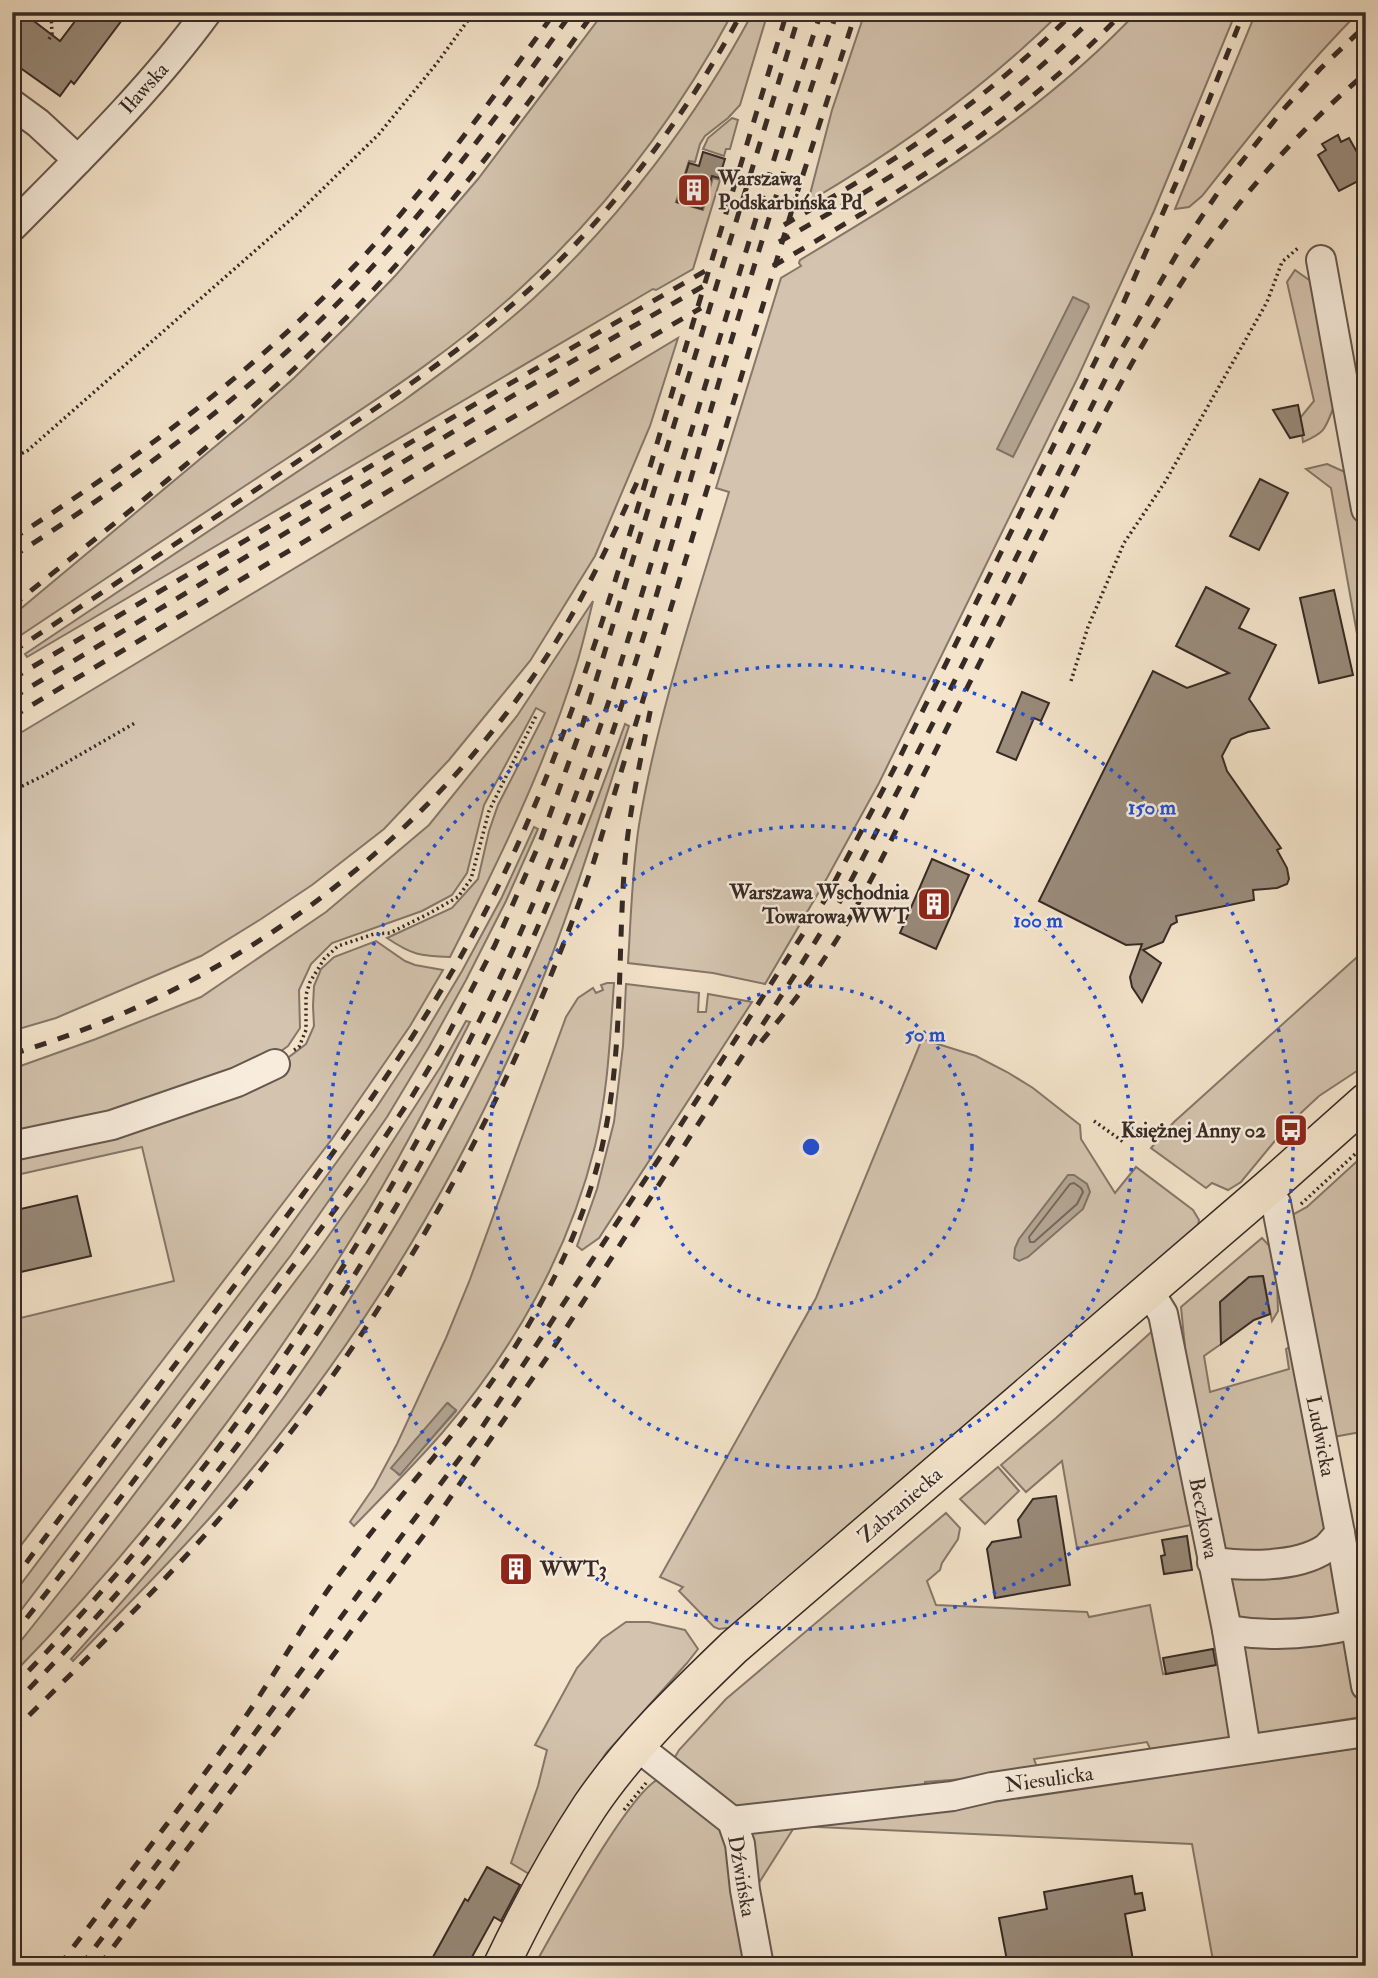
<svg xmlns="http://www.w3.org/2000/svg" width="1378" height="1978" font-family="'IM FELL Double Pica',serif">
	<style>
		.green { fill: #d4c4af; stroke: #85776a; stroke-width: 2; fill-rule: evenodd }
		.water { fill: #b3a593; stroke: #817467; stroke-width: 2 }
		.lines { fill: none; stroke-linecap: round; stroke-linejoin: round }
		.shore { stroke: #74685c; stroke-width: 2 }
		.building { fill: #998b7b; stroke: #362a25; stroke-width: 2 }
		.minor-casing { stroke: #66584e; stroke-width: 32 }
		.major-casing { stroke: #362a25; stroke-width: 38 }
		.path { stroke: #362a25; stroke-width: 3.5; stroke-dasharray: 2 3.5; stroke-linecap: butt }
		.minor { stroke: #f8eddd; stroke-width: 28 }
		.major { stroke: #f4e4cb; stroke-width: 35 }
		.rail { stroke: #362a25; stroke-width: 5; stroke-dasharray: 12 12; stroke-linecap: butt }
		.ring { fill: none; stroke: #1d4ed8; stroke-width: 3.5; stroke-dasharray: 3.5 7 }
		.labels { text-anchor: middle; stroke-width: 5; stroke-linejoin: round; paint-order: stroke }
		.street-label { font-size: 21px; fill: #362a25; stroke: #f8eddd }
		.poi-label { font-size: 21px; font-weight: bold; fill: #362a25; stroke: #f8eddd; text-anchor: start }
		.centre { fill: #1d4ed8; stroke: #f8eddd; stroke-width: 3.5 }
		.ring-label { font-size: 21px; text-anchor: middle; font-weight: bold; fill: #1d4ed8; stroke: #f8eddd; stroke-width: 5; stroke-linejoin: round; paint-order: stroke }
	</style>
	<rect width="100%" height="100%" fill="#f4e4cb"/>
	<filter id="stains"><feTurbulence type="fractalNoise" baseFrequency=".00286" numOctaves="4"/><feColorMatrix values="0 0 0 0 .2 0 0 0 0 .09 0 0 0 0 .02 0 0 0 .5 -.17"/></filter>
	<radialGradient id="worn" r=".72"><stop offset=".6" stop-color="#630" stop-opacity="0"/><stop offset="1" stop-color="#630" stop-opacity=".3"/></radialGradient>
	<!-- green -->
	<g class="green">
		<path d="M604,12H733C679,113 609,206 525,284C453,352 368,405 286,459C194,519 104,580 12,641V616L248,419L294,378L347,326L396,275L478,179Z"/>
		<path d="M753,12H768L740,105L728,118L705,136L700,144L695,162L689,161L676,202L703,210L713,178L720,180L693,269L656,290L653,289L27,657L25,654L403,401C447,369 492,336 533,299C619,220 698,116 753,12Z"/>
		<path d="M865,12H1061C987,86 899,149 808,202L832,110Z"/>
		<path d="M1137,12H1236L1154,211L1078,377L879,783L827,878L765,984L713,973L628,963C631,917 632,871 639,825C658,712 696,602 729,492L716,488L781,278L801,266L799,263L800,260C921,187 1039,116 1137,12Z"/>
		<path d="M1256,12H1359C1302,69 1252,133 1202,196L1189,207L1175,209Z"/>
		<path d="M732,118L738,120L730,149H726L724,156L703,149L708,138Z"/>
		<path d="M1295,270L1312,282L1334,406C1325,429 1326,432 1303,442L1300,418L1314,401L1287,282Z"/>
		<path d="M678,338L650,426L595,556L530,661L449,760L384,829L312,885L261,919L201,956L56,1018L12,1031V738Z"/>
		<path d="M1327,464L1345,472L1351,480L1366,560V684L1331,488L1306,469Z"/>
		<path d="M593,601C588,622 583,643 577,663C546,765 498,862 450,957C420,956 412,955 387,938L452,908L478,879L489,831L498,805L545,713L536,708L484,805L467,873L452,895L422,911L332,943L311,964L299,990L300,1028L288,1046L274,1056L105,1115L12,1137V1069L96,1039L201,997L326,912L429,825L517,716Z"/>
		<path d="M625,724L629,726C599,817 572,909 535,998C458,1181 353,1354 222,1504C174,1559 123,1609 73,1661L71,1659C112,1613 154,1567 193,1518C312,1369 415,1206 498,1035C547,934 587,830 625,724Z"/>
		<path d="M534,827L538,829L506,901L466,980L429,1047L387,1117L291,1255L12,1622V1596L277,1244L376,1108L419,1043L462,971L502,897Z"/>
		<path d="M376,941L405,961L415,965L443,970L410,1026L332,1139L12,1557V1320L174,1281L142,1147L12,1176V1156L269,1072L306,1044L314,1026L313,1006L314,986L321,969L334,957Z"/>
		<path d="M1366,949L1362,987L1366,998V1065L1319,1096L1288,1125L1241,1182L1228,1190L1212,1183L1206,1188L1151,1148L1174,1122Z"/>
		<path d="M607,983H614C610,1037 608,1092 595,1146C569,1252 513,1351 442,1433C414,1465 384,1495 354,1526L350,1522L374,1487L397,1444L446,1338L469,1282L566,1017L578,998L593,988L596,993L603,990L601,985ZM448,1403L456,1411L399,1475L392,1468Z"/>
		<path d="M626,984L699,993L698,1012H706L708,994L752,1002L599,1238L582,1250L577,1246L597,1189L614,1122L623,1046Z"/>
		<path d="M466,1021L470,1022C433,1094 396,1166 353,1236C256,1393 142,1542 12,1675V1652L74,1574L315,1255L366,1183L441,1066Z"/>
		<path d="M922,1039L976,1056L1007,1072L1033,1088L1080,1125L1081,1139L1115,1193L1136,1167L1193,1210L1199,1220L1197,1232L736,1627L719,1629L714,1627L679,1591L683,1587L660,1577L816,1298Z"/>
		<path d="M1366,1153V1415L1360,1416L1361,1432L1333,1437L1292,1215L1307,1207Z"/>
		<path d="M1262,1238L1276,1253L1278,1311L1272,1321L1263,1276L1249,1277L1221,1302V1344L1204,1356L1210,1392L1289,1369L1286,1349L1295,1344L1326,1534L1307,1552L1222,1554L1189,1388L1181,1307Z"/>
		<path d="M1158,1326L1196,1524L1077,1548L1062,1461L1026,1492L1001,1465L1056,1418Z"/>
		<path d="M998,1467L1019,1491L985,1524L960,1499Z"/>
		<path d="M946,1513L960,1528L958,1539L942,1563L940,1570L927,1581L936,1605L1087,1612L1089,1617L1150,1605L1163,1674L1222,1664L1236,1737L1151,1751L1147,1742L1034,1759L1039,1773L925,1782L926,1793L740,1810L684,1768L675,1757L679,1750L726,1699Z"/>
		<path d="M1335,1556L1341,1617L1246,1623L1234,1615L1227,1580L1232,1574Z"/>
		<path d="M626,1622H649L685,1630L698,1649L687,1663L606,1753L529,1874L511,1863L538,1786L547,1750L535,1745L577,1668L602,1639Z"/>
		<path d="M1345,1636L1361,1717L1252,1735L1241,1640Z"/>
		<path d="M1366,1747V1966H1214L1192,1844L795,1826L757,1886L749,1837L753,1828L795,1826Z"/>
		<path d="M661,1778L723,1831L754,1966H534C553,1933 631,1787 661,1778Z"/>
	</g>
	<!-- water -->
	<g class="water">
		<path d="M1073,297L1088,304L1089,307L1013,457L997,449Z"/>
		<path d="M1068,1175H1074L1087,1184L1090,1192L1083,1209L1028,1257L1019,1261L1014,1258L1015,1248L1019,1239Z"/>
		<path d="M447,1403L456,1410L400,1475L391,1468Z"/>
	</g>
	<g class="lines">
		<!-- shore -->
		<path class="shore" d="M1074,1183L1081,1188L1083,1192L1077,1204L1034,1242H1030L1029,1237L1070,1184Z"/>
	</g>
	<!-- building -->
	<g class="building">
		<path d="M12,12H22L60,41L82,12H128L74,84L71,81L60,96L12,62Z"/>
		<path d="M1338,135L1341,142L1349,138L1366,168V177L1339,191L1318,155L1326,150L1322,144Z"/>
		<path d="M703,152L725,159L719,178L712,176L702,209L677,202L689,163L699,166Z"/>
		<path d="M1298,405L1304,435L1290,438L1273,410Z"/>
		<path d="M1260,479L1288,493L1259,550L1230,536Z"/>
		<path d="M1206,587L1249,609L1239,628L1276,645L1249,699L1269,728L1248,732L1231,739L1222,756L1227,771L1281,848L1277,850L1287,868L1289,879L1287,884L1277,888L1253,890L1254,900L1176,916L1177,922L1171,925L1163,942L1143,950L1161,963L1142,1002L1132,987L1130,977L1142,944L1126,945L1039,901L1153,671L1187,688L1229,673L1176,646Z"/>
		<path d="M1334,590L1353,675L1319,683L1300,598Z"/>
		<path d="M1022,692L1049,703L1041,721L1034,718L1016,760L997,752Z"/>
		<path d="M932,859L969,875L936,949L900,933Z"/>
		<path d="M77,1196L91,1256L12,1274V1211Z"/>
		<path d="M1263,1276L1270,1314L1254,1320L1221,1344L1220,1302L1249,1277Z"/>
		<path d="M1056,1496L1070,1585L995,1598L987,1549L992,1542L1021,1537L1018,1520L1033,1499Z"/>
		<path d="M1187,1536L1192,1570L1164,1574L1161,1556L1165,1555L1162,1540Z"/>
		<path d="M1213,1649L1216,1665L1166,1674L1163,1658Z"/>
		<path d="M487,1867L520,1885L501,1921L494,1917L467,1966H428L465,1899L468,1901Z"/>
		<path d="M1132,1876L1135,1894L1142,1893L1145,1910L1125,1914L1134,1966H1008L999,1918L1047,1909L1044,1892Z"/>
	</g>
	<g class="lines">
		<!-- minor casing -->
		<g class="minor-casing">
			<g id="minor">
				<path d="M12,104L38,123L78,160"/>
				<path d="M12,227C80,158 150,90 207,12"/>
				<path d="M1321,260L1366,509"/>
				<path d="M12,1146L112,1125L237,1082L275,1064"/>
				<path d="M1267,1189L1276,1203L1340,1533L1366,1686"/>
				<path d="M1148,1292L1155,1301L1163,1314L1227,1630L1246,1749"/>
				<path d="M1212,1562C1245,1566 1296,1568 1325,1549C1330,1545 1335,1538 1340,1533"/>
				<path d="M1227,1630C1271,1637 1312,1635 1355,1624"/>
				<path d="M638,1747L732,1821L740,1844L745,1890L759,1966"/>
				<path d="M732,1821L953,1796L992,1787L1366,1732"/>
			</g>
		</g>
		<!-- major casing -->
		<g class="major-casing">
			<path id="major" d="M501,1966C527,1912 557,1856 590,1806C630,1747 683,1696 734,1647L1267,1189L1366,1101"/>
		</g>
		<!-- path -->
		<g class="path">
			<path d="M75,12L79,16"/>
			<path d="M49,39L52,34L51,12"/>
			<path d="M12,458L27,451L297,214L379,134L437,63L474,12"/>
			<path d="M1071,681L1088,627L1124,543L1165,482L1267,302L1282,262L1298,248L1300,249"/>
			<path d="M12,791L43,776L135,723"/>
			<path d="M294,1050L299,1047L306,1030V995L310,982L324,959L338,946L374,934L390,933L428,914L458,897L471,879L489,811L537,714"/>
			<path d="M1094,1121L1125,1143"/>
			<path d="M1301,1204L1366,1144"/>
			<path d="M624,1810L646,1783"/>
		</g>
		<!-- minor -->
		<use href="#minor" class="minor"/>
		<!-- major -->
		<use href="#major" class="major"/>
		<!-- rail -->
		<g class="rail">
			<path d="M784,225C818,205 853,186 886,164C954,120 1017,69 1074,12"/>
			<path d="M779,242C832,212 884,182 935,148C994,109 1048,62 1099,12"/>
			<path d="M773,266C899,193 1023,119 1123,12"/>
			<path d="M12,539C139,458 259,368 362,258C433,181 494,97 555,12"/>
			<path d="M12,557C116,490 217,418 307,333C408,238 491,126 572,12"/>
			<path d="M12,606C123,516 237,428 337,327C434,231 515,123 594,12"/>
			<path d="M12,652C115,584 218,516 320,446C406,388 492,330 565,255C635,183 695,100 742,12"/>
			<path d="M12,679L504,387L712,267"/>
			<path d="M12,698L524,389L707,284"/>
			<path d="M12,717L472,441L701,308"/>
			<path d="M761,1042C783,1015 805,988 824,959C867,896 898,824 933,756C966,689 1001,622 1034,554C1079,463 1123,370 1180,285C1231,207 1294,134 1366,73"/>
			<path d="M12,1054C227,990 414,853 539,668C579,609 609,545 638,480"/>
			<path d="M12,1582C90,1477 169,1373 247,1269C333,1155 418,1040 484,914C561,766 608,606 656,447C699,302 743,157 787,12"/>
			<path d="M12,1637L132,1483L351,1188L411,1098L441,1048L495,945L540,842L583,723L800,12"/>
			<path d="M12,1688C227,1468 399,1208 523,927C557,849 586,769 613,689L789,110L821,12"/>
			<path d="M12,1706C264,1453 461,1142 586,807C639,664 680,515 723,368C759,249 796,130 837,12"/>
			<path d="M12,1732C101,1645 190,1558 268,1461C413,1281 518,1080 594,861L798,190L856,12"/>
			<path d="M59,1966C120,1885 183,1805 241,1723C276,1674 304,1621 341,1572C379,1520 423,1472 463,1421C519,1348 566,1269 593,1181C624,1079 617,977 624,873C628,815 641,758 652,702"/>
			<path d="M81,1966L477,1435L664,1151L826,898L895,767L1119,313L1176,183L1244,12"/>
			<path d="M99,1966L432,1524L548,1356L796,973L842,898L946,698L1114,362L1178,252L1223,185L1282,111L1320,69L1366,25"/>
		</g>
	</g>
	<!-- distance rings -->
	<g class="ring">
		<circle cx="811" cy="1147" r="161"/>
		<circle cx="811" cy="1147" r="321"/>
		<circle cx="811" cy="1147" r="482"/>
	</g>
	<!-- icons -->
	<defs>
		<g id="building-square" transform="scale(1.75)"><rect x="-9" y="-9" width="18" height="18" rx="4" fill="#8f2418" stroke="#f8eddd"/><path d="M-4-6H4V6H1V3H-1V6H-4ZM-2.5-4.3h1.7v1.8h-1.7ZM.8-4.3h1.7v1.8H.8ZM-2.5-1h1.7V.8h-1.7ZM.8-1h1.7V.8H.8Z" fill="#fff"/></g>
		<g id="bus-square" transform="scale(1.75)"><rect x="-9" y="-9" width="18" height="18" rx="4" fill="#8f2418" stroke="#f8eddd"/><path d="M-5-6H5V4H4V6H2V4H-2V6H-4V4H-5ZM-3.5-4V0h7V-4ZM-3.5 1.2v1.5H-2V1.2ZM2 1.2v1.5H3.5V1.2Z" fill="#fff"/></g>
	</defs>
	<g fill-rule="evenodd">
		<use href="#building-square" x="694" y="190"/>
		<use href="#building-square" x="934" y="904"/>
		<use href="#bus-square" x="1291" y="1130"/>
		<use href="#building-square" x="516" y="1569"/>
	</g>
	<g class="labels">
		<!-- street labels -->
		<g class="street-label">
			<text transform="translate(144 88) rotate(-48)" y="7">Iławska</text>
			<text transform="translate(1321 1436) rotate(79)" y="7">Ludwicka</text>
			<text transform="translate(900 1505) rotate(-41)" y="7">Zabraniecka</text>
			<text transform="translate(1204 1518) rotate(79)" y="7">Beczkowa</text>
			<text transform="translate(1049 1779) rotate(-8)" y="7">Niesulicka</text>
			<text transform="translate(742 1876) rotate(80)" y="7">Dźwińska</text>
		</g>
		<!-- poi labels -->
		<g class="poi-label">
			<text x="718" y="185">Warszawa<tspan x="718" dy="24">Podskarbińska Pd</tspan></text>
			<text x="909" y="899" text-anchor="end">Warszawa Wschodnia<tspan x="909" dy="24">Towarowa WWT</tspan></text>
			<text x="1266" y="1137" text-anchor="end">Księżnej Anny 02</text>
			<text x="540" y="1576">WWT3</text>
		</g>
	</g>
	<circle cx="811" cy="1147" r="10" class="centre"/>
	<g class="ring-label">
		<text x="1152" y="814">150 m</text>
		<text x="1038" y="927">100 m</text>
		<text x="925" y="1041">50 m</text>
	</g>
	<!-- margin -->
	<rect width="1378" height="1978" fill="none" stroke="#f4e4cb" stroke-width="42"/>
	<rect x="14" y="14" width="1350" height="1950" fill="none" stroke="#362a25" stroke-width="3.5"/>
	<rect x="21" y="21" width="1336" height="1936" fill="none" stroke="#362a25" stroke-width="2"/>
	<rect width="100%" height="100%" filter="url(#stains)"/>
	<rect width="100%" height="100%" fill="url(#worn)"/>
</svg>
